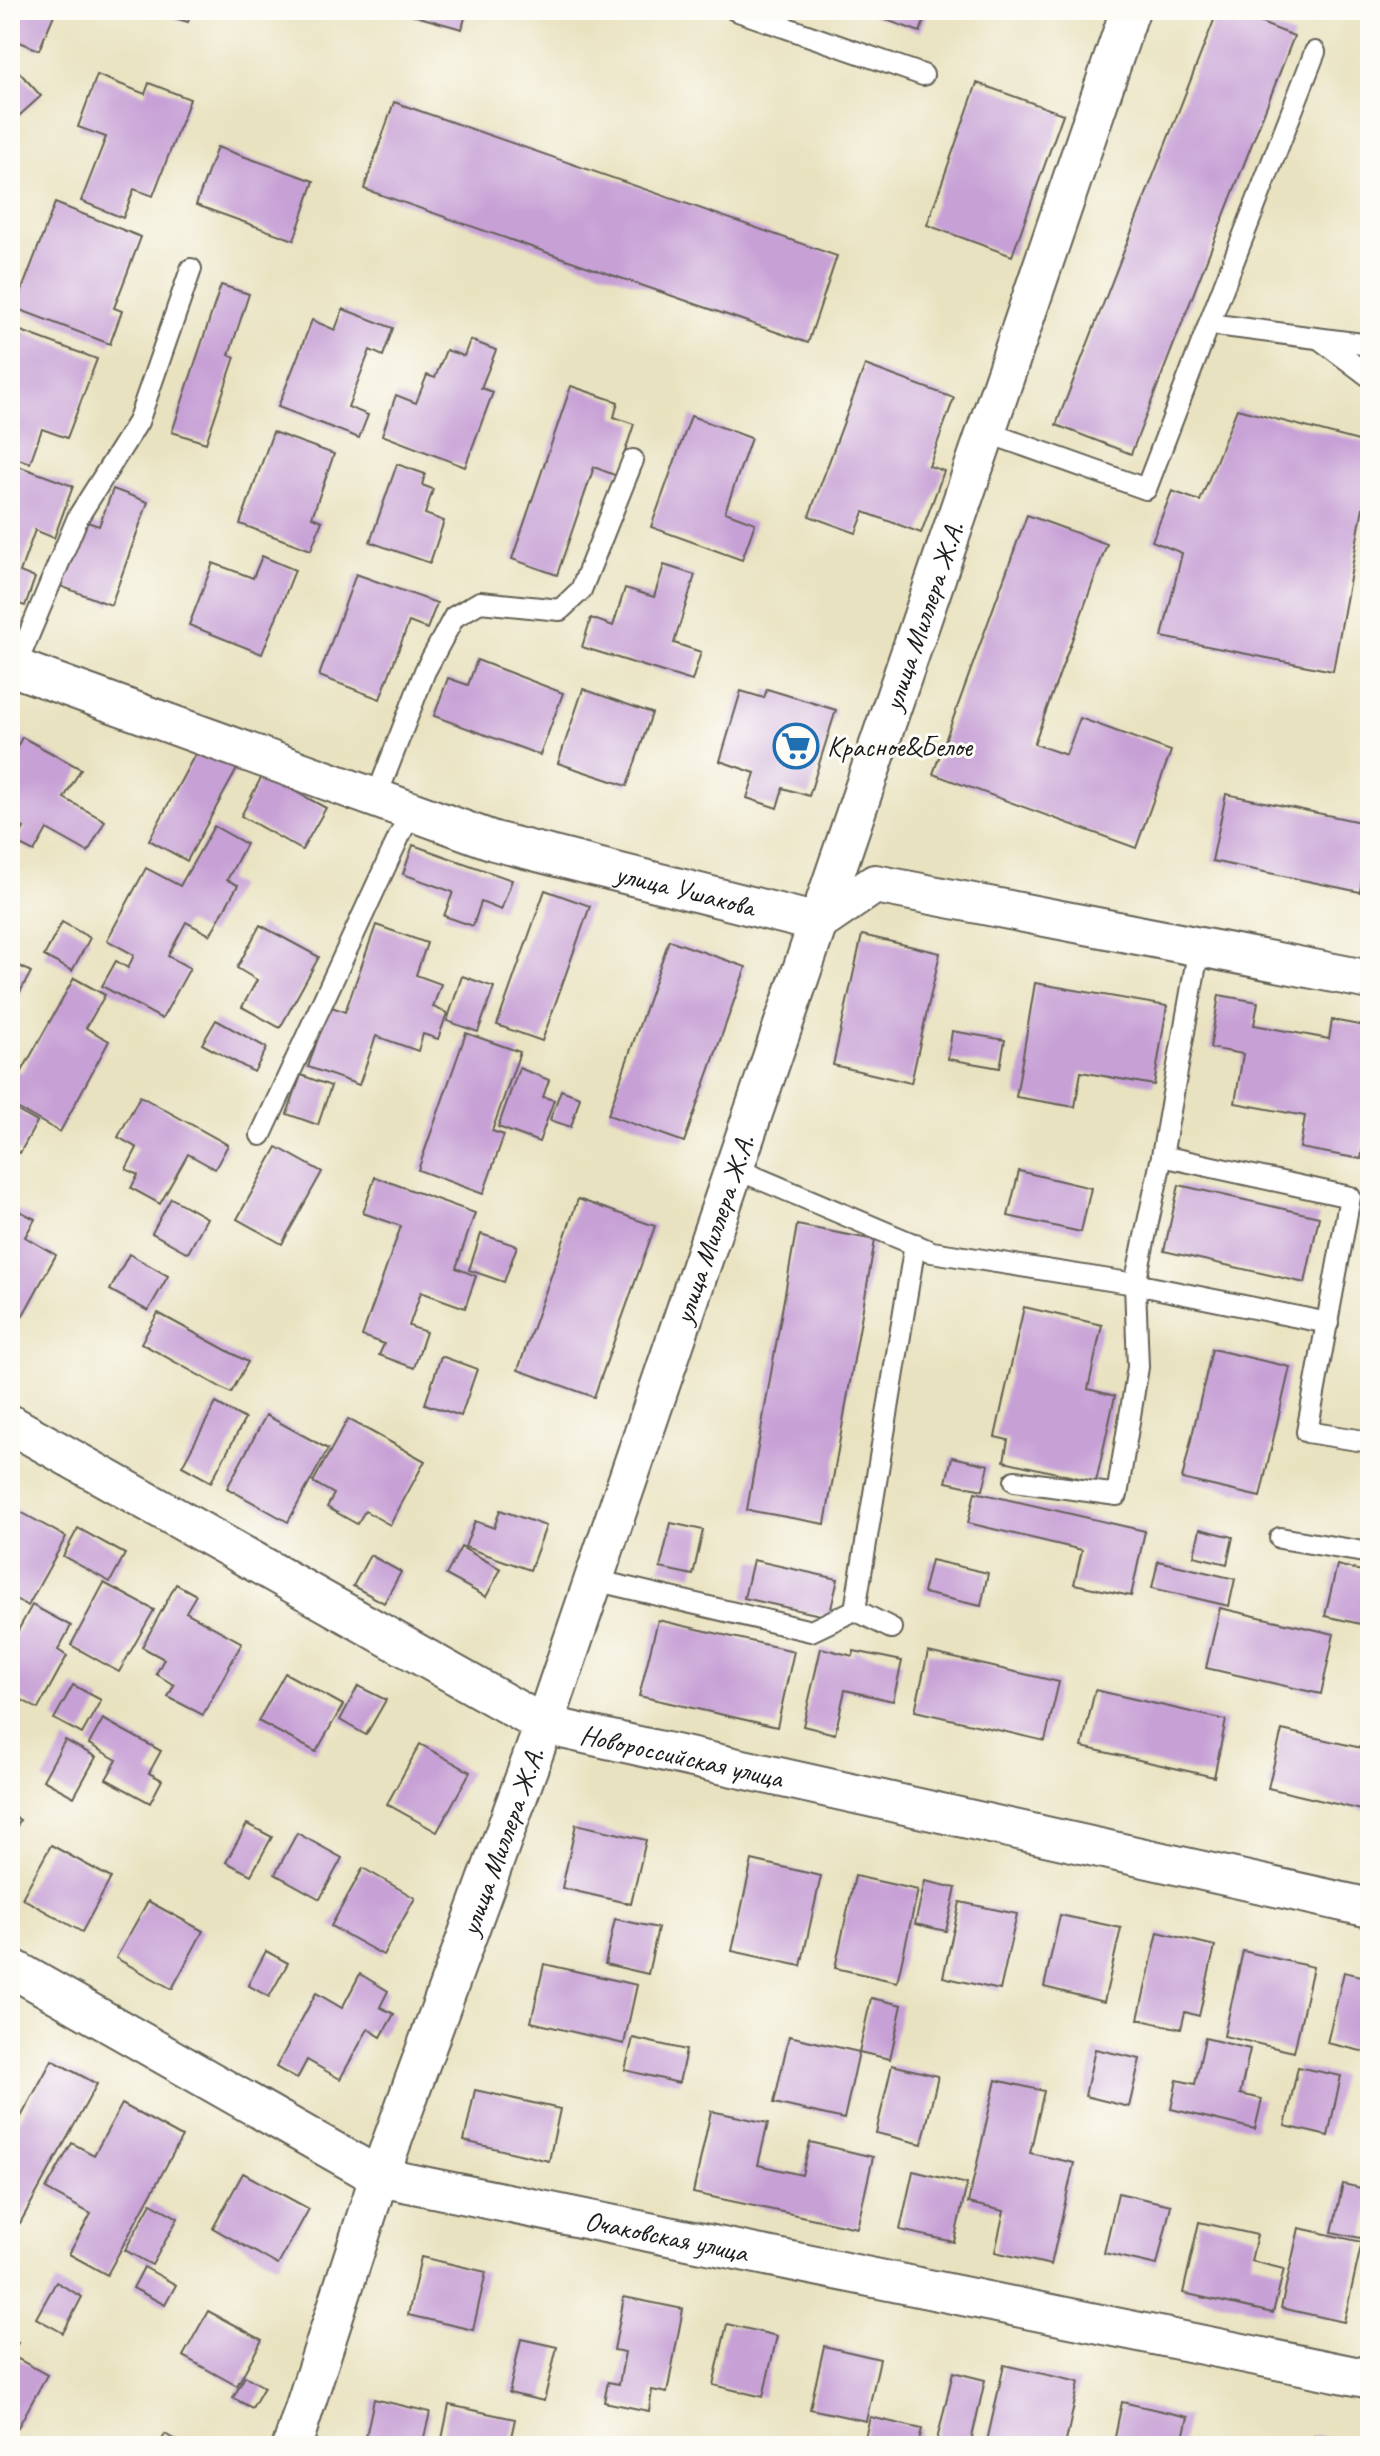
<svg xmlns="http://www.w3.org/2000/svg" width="1380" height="2456" font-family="Caveat,sans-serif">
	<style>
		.building { fill: #c7a1d6 }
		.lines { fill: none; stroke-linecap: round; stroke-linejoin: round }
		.lane-casing { stroke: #646155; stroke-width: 24 }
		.street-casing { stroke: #646155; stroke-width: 42 }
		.lane { stroke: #fff; stroke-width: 20 }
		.street { stroke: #fff; stroke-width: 38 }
		.labels { text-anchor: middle; stroke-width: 6; stroke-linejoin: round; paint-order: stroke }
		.street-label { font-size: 28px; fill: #1c1c1c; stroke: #fdfcf7 }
		.poi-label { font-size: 28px; fill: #1c1c1c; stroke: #fdfcf7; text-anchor: start }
	</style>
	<rect width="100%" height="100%" fill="#fdfcf7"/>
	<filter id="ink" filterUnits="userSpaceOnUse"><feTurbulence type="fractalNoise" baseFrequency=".0125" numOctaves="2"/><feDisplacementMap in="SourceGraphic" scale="16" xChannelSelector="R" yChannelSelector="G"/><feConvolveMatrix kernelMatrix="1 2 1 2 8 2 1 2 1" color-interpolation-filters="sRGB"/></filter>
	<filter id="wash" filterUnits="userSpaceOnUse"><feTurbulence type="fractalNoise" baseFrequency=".006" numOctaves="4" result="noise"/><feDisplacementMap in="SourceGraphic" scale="32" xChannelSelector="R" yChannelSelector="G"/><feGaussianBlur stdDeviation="1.8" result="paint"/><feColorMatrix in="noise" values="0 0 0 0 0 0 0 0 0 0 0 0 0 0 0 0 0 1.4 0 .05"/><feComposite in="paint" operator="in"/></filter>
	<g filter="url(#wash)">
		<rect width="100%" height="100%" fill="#e9e2c0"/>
		<g id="blocks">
			<!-- building -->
			<g class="building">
				<path d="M10,10H56L39,50L10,38Z"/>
				<path d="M147,10H192L188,22Z"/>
				<path d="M394,10H467L462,29Z"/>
				<path d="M858,10H928L920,32Z"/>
				<path d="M1218,10H1229L1294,36L1131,454L1056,425Z"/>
				<path d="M10,62L41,96L10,124Z"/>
				<path d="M97,75L145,94L149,83L190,99L153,196L134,189L123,218L81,201L106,137L78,127Z"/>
				<path d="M977,83L1063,114L1012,256L927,225Z"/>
				<path d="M394,102L837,256L808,343L364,189Z"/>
				<path d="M217,147L314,181L294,240L196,205Z"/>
				<path d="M55,203L141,237L114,308L122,311L110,344L15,308Z"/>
				<path d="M221,285L249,294L229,355L235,357L206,443L172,432Z"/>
				<path d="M343,309L393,328L383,356L370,350L348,407L368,415L359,438L278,407L312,320L335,330Z"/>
				<path d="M13,328L97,359L67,438L42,429L30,463L10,456Z"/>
				<path d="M470,340L496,350L481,388L493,392L465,467L382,435L396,395L416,403L427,375L435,378L446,350L464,356Z"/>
				<path d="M865,365L954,398L929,466L944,471L921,533L864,512L856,533L809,516Z"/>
				<path d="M571,386L618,402L614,417L634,424L617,476L594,467L557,575L512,559Z"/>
				<path d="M1237,409L1370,444V469L1333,671L1162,637L1182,553L1152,541L1172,491L1200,501Z"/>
				<path d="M691,416L751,438L725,512L755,523L742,560L651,527Z"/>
				<path d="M273,432L334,454L312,517L322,521L311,550L240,524Z"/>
				<path d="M10,463L73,486L54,538L35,530L20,572L35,578L25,606L10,601Z"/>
				<path d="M397,464L425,474L422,485L433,489L425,514L444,521L430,563L370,542Z"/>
				<path d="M113,489L148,502L111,605L60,586L84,521L99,526Z"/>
				<path d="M1027,515L1107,544L1034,744L1066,755L1080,718L1171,751L1136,848L933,774Z"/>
				<path d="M262,556L295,570L262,654L189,625L213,563L253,578Z"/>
				<path d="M664,565L695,575L674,643L701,652L692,681L582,647L591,618L613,626L625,588L654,597Z"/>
				<path d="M356,574L437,603L427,629L409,622L380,699L319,676Z"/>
				<path d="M477,660L563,693L540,755L434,716L448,678L468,685Z"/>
				<path d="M583,689L652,713L627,786L558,763Z"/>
				<path d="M767,689L836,710L809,796L783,788L777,808L747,798L755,773L720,761L741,691L764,698Z"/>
				<path d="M22,737L81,769L64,798L105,821L88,852L47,829L34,852L16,843L24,828L10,820V761Z"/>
				<path d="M199,747L237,769L187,861L149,840Z"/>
				<path d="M263,774L326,808L302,850L241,816Z"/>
				<path d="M1226,794L1370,824L1360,892L1212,861Z"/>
				<path d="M214,826L246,844L227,880L238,885L210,935L186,922L168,956L190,968L162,1019L102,986L116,961L128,968L134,955L107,940L146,868L180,886Z"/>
				<path d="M413,845L512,880L501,910L481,902L473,926L444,916L453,892L403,874Z"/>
				<path d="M545,890L590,906L542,1041L497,1025Z"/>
				<path d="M62,922L90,938L72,971L44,956Z"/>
				<path d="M260,925L319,957L280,1028L242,1007L257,980L237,968Z"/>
				<path d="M376,925L427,943L416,975L441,984L433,1007L447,1013L438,1039L423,1034L418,1051L376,1036L359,1085L308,1067L329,1006L345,1012Z"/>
				<path d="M862,935L940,953L911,1083L833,1065Z"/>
				<path d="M669,940L746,967L684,1142L608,1115Z"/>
				<path d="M10,961L31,972L15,1001L10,998Z"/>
				<path d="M462,976L494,987L478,1032L447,1021Z"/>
				<path d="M74,978L105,995L86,1028L109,1041L60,1132L10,1104V1066L21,1073Z"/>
				<path d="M1035,983L1167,1006L1154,1085L1081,1072L1075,1107L1016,1097Z"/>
				<path d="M1219,995L1258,1002L1254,1025L1329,1039L1332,1020L1370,1027V1103L1361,1159L1300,1148L1305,1116L1235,1103L1243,1054L1210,1048Z"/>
				<path d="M216,1020L267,1048L254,1072L202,1044Z"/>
				<path d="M952,1031L1005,1040L1000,1068L948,1059Z"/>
				<path d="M466,1033L520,1052L492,1131L504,1135L483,1194L418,1170Z"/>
				<path d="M519,1068L549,1080L543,1097L554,1100L539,1142L498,1127Z"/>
				<path d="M301,1075L331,1086L318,1125L287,1114Z"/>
				<path d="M561,1090L580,1097L571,1127L550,1120Z"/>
				<path d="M140,1096L228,1145L215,1169L188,1154L160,1204L131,1188L138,1175L126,1169L137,1148L118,1137Z"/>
				<path d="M10,1107L37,1122L20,1153L10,1148Z"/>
				<path d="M277,1147L322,1172L282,1244L237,1219Z"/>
				<path d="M1019,1171L1091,1188L1081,1232L1008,1216Z"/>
				<path d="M375,1177L475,1213L456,1268L476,1276L465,1308L421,1292L409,1326L426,1332L414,1368L379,1355L384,1344L362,1336L401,1226L363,1213Z"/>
				<path d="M1179,1185L1319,1217L1305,1283L1164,1251Z"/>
				<path d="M171,1198L207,1218L188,1253L152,1233Z"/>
				<path d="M578,1199L655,1226L594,1397L518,1370Z"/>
				<path d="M10,1206L35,1219L25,1237L56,1255L22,1317L10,1311Z"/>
				<path d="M797,1225L875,1240L825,1524L747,1510Z"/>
				<path d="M481,1234L517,1246L504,1282L469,1270Z"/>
				<path d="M129,1254L168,1276L148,1311L110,1290Z"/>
				<path d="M1024,1307L1102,1325L1088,1389L1115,1396L1096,1482L1004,1461L1008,1440L995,1437Z"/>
				<path d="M158,1313L248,1362L231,1393L141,1343Z"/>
				<path d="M1212,1349L1290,1367L1260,1497L1182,1479Z"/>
				<path d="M441,1356L477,1369L461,1416L425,1404Z"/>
				<path d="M216,1403L245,1419L211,1482L182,1466Z"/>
				<path d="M266,1415L328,1449L288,1522L227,1488Z"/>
				<path d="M348,1419L425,1461L390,1525L365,1511L357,1524L327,1507L334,1494L313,1482Z"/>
				<path d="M952,1457L989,1465L983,1490L946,1482Z"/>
				<path d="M975,1492L1145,1531L1131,1596L1074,1584L1082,1550L968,1523Z"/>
				<path d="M10,1506L66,1537L28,1606L10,1596Z"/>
				<path d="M500,1510L546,1526L530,1570L465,1547L475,1521L494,1528Z"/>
				<path d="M671,1523L703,1530L693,1575L660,1568Z"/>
				<path d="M78,1528L125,1554L110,1582L63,1556Z"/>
				<path d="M1200,1529L1233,1537L1227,1564L1194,1556Z"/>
				<path d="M461,1547L501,1569L486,1597L446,1575Z"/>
				<path d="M370,1555L401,1572L384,1603L353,1586Z"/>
				<path d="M753,1560L838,1579L829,1617L744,1598Z"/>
				<path d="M931,1560L988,1573L981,1606L923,1593Z"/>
				<path d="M1158,1561L1235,1579L1229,1606L1152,1588Z"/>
				<path d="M1337,1565L1370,1573V1604L1365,1625L1325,1616Z"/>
				<path d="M104,1583L154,1610L119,1672L71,1645Z"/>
				<path d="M176,1584L196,1595L186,1612L242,1643L203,1715L168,1697L174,1685L156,1674L164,1659L142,1647Z"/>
				<path d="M32,1605L71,1626L58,1650L67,1656L38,1709L10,1693V1645Z"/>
				<path d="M1220,1608L1334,1634L1321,1694L1206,1668Z"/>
				<path d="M658,1620L794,1651L777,1727L639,1696Z"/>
				<path d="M821,1648L853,1656L854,1651L902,1661L893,1701L845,1690L835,1734L803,1726Z"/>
				<path d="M928,1652L1059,1682L1045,1741L915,1711Z"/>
				<path d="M285,1673L343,1705L316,1752L258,1721Z"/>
				<path d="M73,1685L101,1700L82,1734L54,1719Z"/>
				<path d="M358,1686L386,1700L366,1735L340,1720Z"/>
				<path d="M1095,1690L1226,1720L1214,1777L1082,1747Z"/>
				<path d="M103,1719L161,1751L149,1773L162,1780L150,1803L106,1779L117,1760L89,1744Z"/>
				<path d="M1282,1730L1370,1750V1812L1268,1788Z"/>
				<path d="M65,1740L96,1757L74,1797L43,1780Z"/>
				<path d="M420,1744L470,1772L437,1832L387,1804Z"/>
				<path d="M10,1815L20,1820L10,1839Z"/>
				<path d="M247,1824L272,1837L251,1875L226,1862Z"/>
				<path d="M576,1824L646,1840L631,1904L562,1888Z"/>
				<path d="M297,1833L342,1858L320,1899L275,1874Z"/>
				<path d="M51,1845L111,1878L82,1932L22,1898Z"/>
				<path d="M752,1860L821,1876L801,1966L732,1951Z"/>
				<path d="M363,1868L415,1898L383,1955L331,1926Z"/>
				<path d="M855,1876L918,1890L897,1982L835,1968Z"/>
				<path d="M925,1881L956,1888L946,1931L915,1924Z"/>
				<path d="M148,1901L203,1931L172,1989L116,1958Z"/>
				<path d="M960,1902L1017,1914L1000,1990L943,1977Z"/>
				<path d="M1060,1915L1121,1928L1104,2002L1044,1987Z"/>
				<path d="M615,1919L658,1928L648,1974L605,1964Z"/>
				<path d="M1158,1932L1215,1946L1199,2016L1185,2012L1181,2029L1138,2019Z"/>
				<path d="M266,1951L288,1963L269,1997L248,1985Z"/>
				<path d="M1243,1951L1313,1967L1294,2052L1224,2036Z"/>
				<path d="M544,1964L637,1985L624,2044L531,2022Z"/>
				<path d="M1344,1972L1370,1978V2053L1327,2043Z"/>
				<path d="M360,1974L388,1991L380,2007L394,2014L381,2037L368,2029L340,2079L307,2060L297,2079L276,2067L316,1993L342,2008Z"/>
				<path d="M871,1998L902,2005L890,2059L859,2052L844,2119L774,2103L789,2036L859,2052Z"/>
				<path d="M633,2038L686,2050L679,2083L625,2070Z"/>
				<path d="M1205,2038L1250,2049L1240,2094L1262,2099L1255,2129L1171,2109L1177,2080L1195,2084Z"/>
				<path d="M1095,2049L1140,2059L1129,2107L1085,2096Z"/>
				<path d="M52,2060L97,2084L20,2223L10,2217V2137Z"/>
				<path d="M892,2065L938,2076L922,2144L876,2133Z"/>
				<path d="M1298,2067L1341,2076L1328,2136L1285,2126Z"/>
				<path d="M996,2080L1044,2091L1030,2153L1074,2163L1051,2265L995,2252L1004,2211L968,2203Z"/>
				<path d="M475,2090L560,2109L549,2161L464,2141Z"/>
				<path d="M122,2104L182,2137L107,2275L69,2254L91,2214L46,2189L72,2143L94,2155Z"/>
				<path d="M711,2111L768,2123L758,2165L802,2175L810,2142L873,2157L857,2228L693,2193Z"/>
				<path d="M913,2171L967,2184L954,2242L900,2230Z"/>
				<path d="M243,2173L309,2209L278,2265L213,2228Z"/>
				<path d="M1343,2184L1370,2190L1365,2239L1332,2232Z"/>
				<path d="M1118,2193L1171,2205L1157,2265L1104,2253Z"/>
				<path d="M151,2203L178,2218L152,2265L125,2250Z"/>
				<path d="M1199,2222L1257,2235L1251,2261L1284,2269L1273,2313L1183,2293Z"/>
				<path d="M1299,2228L1362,2242L1344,2322L1281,2308Z"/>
				<path d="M421,2257L486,2272L473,2330L408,2315Z"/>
				<path d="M144,2267L176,2285L165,2305L133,2288Z"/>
				<path d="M56,2282L82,2297L63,2333L36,2318Z"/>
				<path d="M624,2297L683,2309L667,2393L652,2390L649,2411L604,2402L608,2382L619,2384L625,2352L614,2350Z"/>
				<path d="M208,2311L262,2340L237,2386L183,2356Z"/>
				<path d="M727,2324L777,2336L763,2397L713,2385Z"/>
				<path d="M10,2339L18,2343L11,2355L47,2375L17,2429L10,2425Z"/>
				<path d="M521,2339L557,2347L544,2401L509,2393Z"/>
				<path d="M824,2346L880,2359L866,2421L810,2409Z"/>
				<path d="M1004,2365L1079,2382L1065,2446H986Z"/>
				<path d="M953,2372L985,2380L970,2446L937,2440Z"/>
				<path d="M245,2376L264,2387L252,2408L233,2398Z"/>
				<path d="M374,2399L430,2412L422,2446H364Z"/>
				<path d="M1122,2402L1188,2417L1181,2446H1113Z"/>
				<path d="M449,2405L515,2419L509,2446H473L442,2439Z"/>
				<path d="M870,2417L922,2429L918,2446H863Z"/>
				<path d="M165,2434L186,2446H159Z"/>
				<path d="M1314,2435L1358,2445L1357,2446H1312Z"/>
			</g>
		</g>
	</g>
	<g filter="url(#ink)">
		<use href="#blocks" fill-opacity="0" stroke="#646155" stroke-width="2"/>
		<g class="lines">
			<!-- lane casing -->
			<g class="lane-casing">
				<g id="lane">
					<path d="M735,10L923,75"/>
					<path d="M1209,324L1315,52"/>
					<path d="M1321,340L1370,377"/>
					<path d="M986,432L1146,489L1209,324L1370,345"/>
					<path d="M15,668L78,517L138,422L191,269"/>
					<path d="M376,798L425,671L454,617L480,602L560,610L581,590L633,460"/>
					<path d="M1199,947L1162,1156L1350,1197L1307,1432L1370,1442"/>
					<path d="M261,1135L411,811"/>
					<path d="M734,1168L932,1252L1135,1284L1162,1156"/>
					<path d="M1015,1481L1117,1495L1138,1367L1135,1284L1328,1323"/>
					<path d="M1280,1538L1370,1553"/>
					<path d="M594,1580L811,1631L855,1610"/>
					<path d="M891,1628L855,1610L915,1244"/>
				</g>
			</g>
			<!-- street casing -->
			<g class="street-casing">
				<g id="street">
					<path id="s1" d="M10,666L494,841L818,923L875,884L1370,980"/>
					<path id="s2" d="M10,1424L544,1725L1370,1908"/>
					<path id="s3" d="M10,1967L379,2177L1370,2379"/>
					<path id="s4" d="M292,2446L379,2177L544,1725L1130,10"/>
				</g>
			</g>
			<!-- lane -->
			<use href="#lane" class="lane"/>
			<!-- street -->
			<use href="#street" class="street"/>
		</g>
	</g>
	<!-- icons -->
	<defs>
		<g id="supermarket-ring" transform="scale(2.3)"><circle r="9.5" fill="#fdfcf7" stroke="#1f6fb2" stroke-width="1.5"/><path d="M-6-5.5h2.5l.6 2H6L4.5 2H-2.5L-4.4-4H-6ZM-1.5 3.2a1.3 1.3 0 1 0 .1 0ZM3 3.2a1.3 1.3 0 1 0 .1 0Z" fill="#1f6fb2"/></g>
	</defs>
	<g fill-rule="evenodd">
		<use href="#supermarket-ring" x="796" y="746"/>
	</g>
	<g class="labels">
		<!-- street labels -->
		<g class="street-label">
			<text dy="10" stroke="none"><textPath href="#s4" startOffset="1936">улица Миллера Ж.А.</textPath></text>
			<text dy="10" stroke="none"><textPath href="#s1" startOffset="712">улица Ушакова</textPath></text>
			<text dy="10" stroke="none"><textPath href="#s4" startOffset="1288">улица Миллера Ж.А.</textPath></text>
			<text dy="10" stroke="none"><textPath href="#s2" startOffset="754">Новороссийская улица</textPath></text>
			<text dy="10" stroke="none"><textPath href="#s4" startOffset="640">улица Миллера Ж.А.</textPath></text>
			<text dy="10" stroke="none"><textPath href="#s3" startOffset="718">Очаковская улица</textPath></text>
		</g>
		<!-- poi labels -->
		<g class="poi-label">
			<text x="827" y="756">Красное&amp;Белое</text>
		</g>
	</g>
	<!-- margin -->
	<rect width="1380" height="2456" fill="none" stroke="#fdfcf7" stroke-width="40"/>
</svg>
